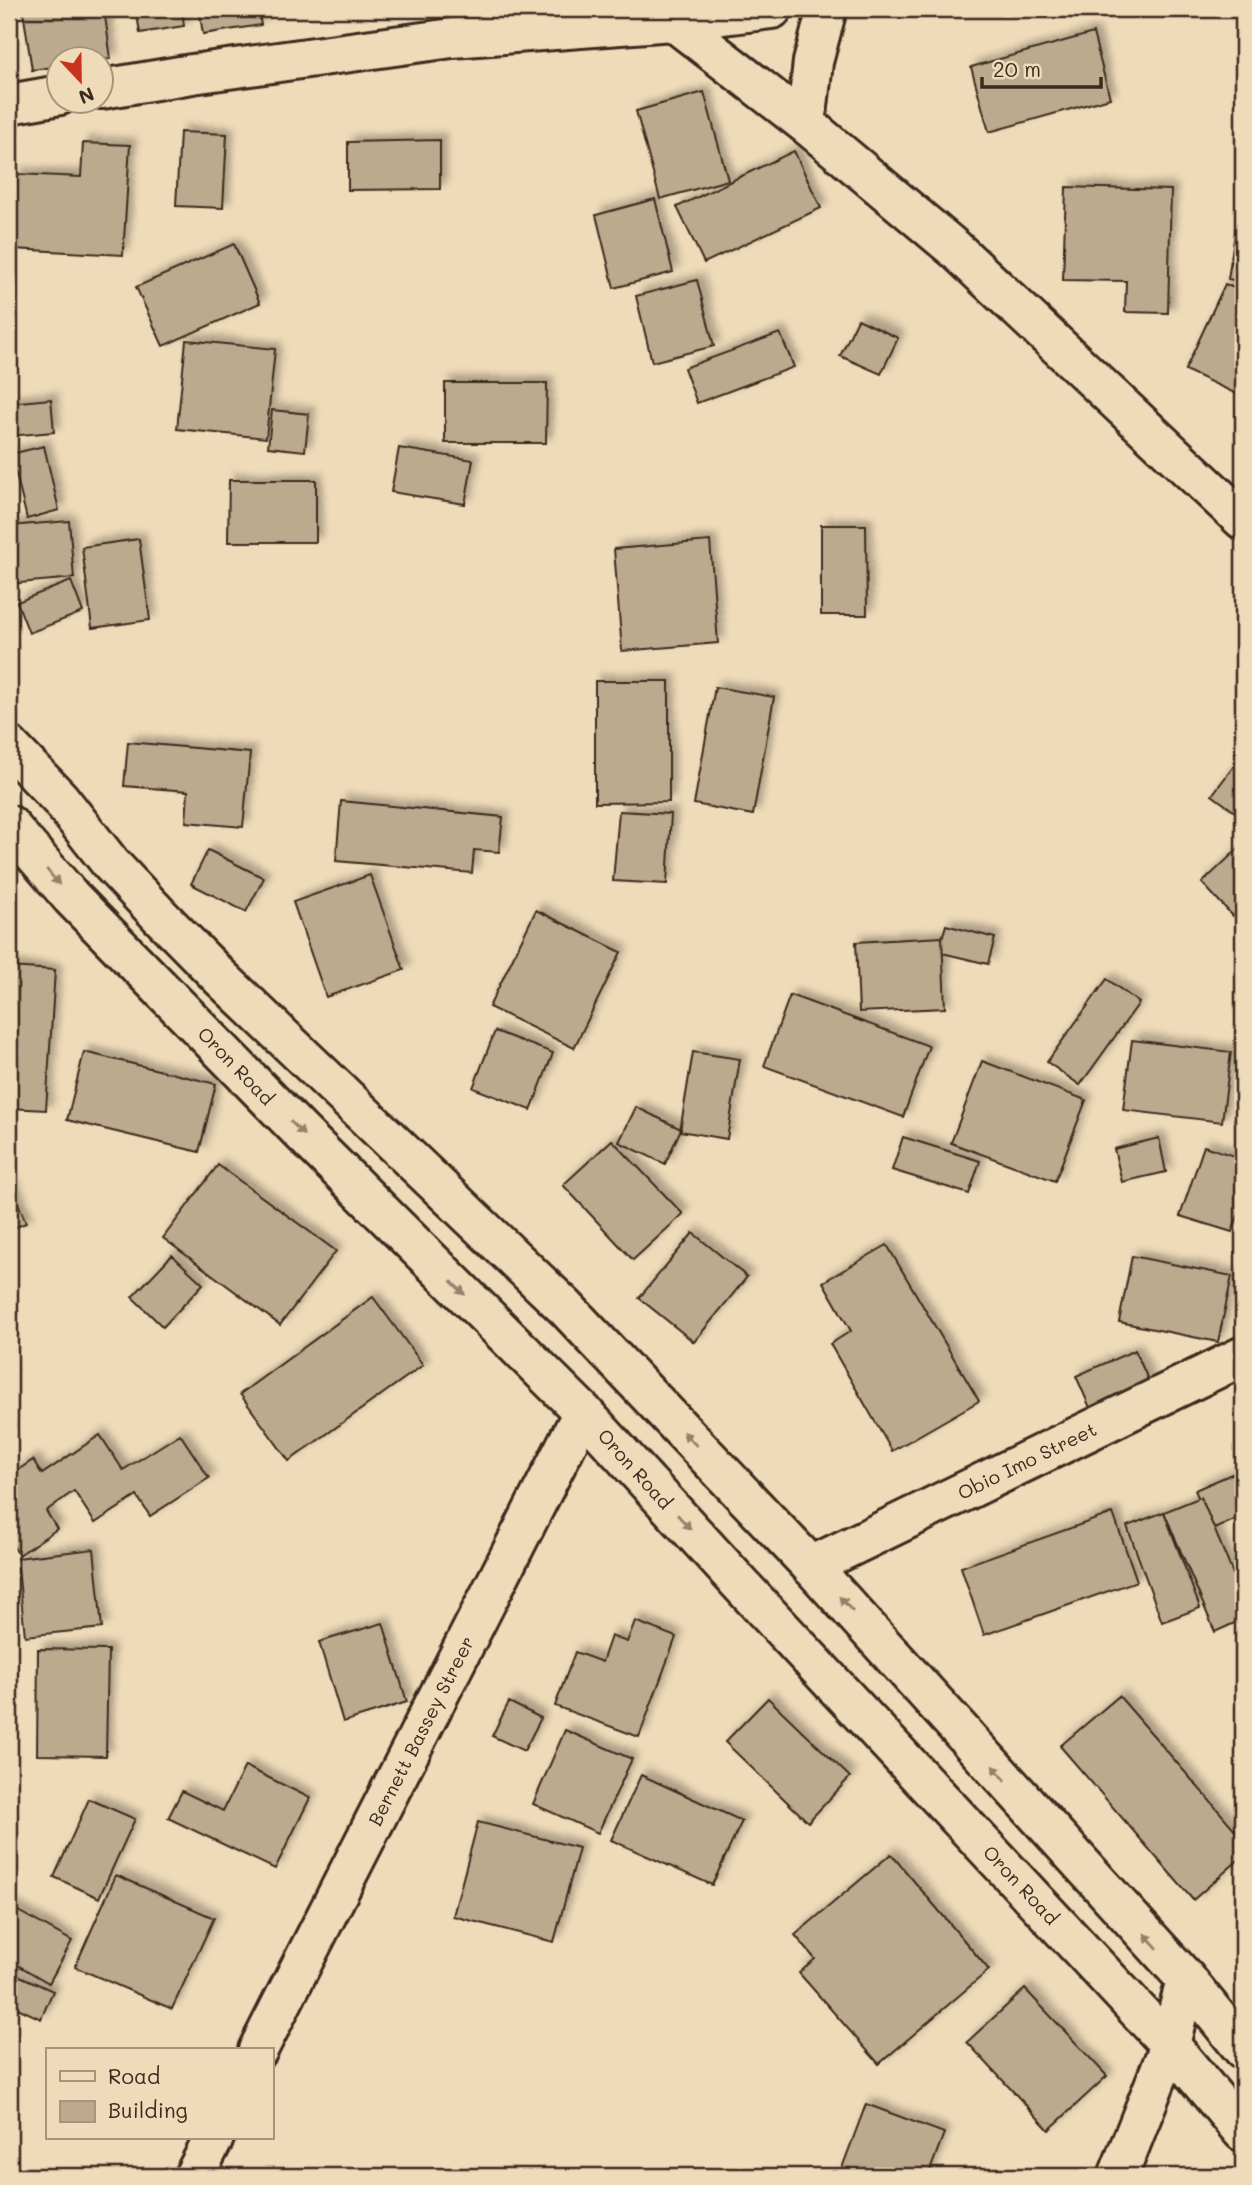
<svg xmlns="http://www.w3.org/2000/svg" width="1252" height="2185" font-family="Mali,sans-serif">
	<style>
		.building { fill: #bdaa8e; stroke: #3b2a1e; stroke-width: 2; filter: url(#shadow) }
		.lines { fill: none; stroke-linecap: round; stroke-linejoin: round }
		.minor-casing { stroke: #3b2a1e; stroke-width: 44 }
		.highway-casing { stroke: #3b2a1e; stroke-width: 44 }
		.minor { stroke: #efdbb9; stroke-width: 38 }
		.highway { stroke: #efdbb9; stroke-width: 38 }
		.oneway { fill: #95826c }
		.labels { text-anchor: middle; stroke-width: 7; stroke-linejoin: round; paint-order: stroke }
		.street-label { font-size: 19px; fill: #3b2a1e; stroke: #efdbb9 }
	</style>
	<defs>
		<filter id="shadow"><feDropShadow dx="6" dy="-6" stdDeviation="3.5" flood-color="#0004"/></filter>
	</defs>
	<rect width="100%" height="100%" fill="#efdbb9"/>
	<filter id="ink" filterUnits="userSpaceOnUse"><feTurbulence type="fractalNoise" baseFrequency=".0143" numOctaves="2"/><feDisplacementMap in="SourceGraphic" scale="14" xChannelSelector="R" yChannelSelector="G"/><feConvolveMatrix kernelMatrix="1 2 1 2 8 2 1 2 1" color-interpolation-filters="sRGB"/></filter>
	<g filter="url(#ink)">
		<!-- building -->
		<g class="building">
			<path d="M41,9H104L111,59L60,60V66L32,70L23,11Z"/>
			<path d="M136,9H182L184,26L140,33Z"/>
			<path d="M199,9H258L261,25L203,34Z"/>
			<path d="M1093,33L1110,98L989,132L971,67Z"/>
			<path d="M704,92L728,180L660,199L636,111Z"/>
			<path d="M180,132L227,134L223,208L176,206Z"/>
			<path d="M440,140V189L348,190V142Z"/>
			<path d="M83,143L130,145L123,255L13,249L17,174L81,177Z"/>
			<path d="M794,151L821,208L704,263L677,207Z"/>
			<path d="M1243,180V282L1228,279Z"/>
			<path d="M1066,187L1171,190L1168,313L1125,312L1126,281L1063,280Z"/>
			<path d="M655,199L673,272L614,288L596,215Z"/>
			<path d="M234,244L260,303L163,346L136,287Z"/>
			<path d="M697,280L714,346L652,362L636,296Z"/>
			<path d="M1225,284L1243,292V397L1185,370Z"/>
			<path d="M858,319L898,338L881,374L840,356Z"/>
			<path d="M780,333L794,367L697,403L684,368Z"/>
			<path d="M186,340L275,349L266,438L177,429Z"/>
			<path d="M445,383H547L546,443H445Z"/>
			<path d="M51,399L54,432L9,436V403Z"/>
			<path d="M272,410L309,414L305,451L268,447Z"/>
			<path d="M44,446L59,510L27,519L11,454Z"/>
			<path d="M399,448L473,460L465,504L391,492Z"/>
			<path d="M229,480H316V542H228Z"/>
			<path d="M69,521L74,578L9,584V526Z"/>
			<path d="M821,525H866L867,615H821Z"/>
			<path d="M139,539L150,620L92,628L82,547Z"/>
			<path d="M710,541L718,643L622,651L614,549Z"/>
			<path d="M71,581L83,612L29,633L17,602Z"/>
			<path d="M595,681H669V802L595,803Z"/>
			<path d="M715,687L774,697L753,815L694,804Z"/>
			<path d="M128,742L250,753L243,827L186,822L188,791L124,786Z"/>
			<path d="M1243,754V818L1212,795Z"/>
			<path d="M341,801L503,817L499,852L474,850L472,873L336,861Z"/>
			<path d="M619,811L671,814L667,884L613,881Z"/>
			<path d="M1243,844V906L1233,916L1202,883Z"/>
			<path d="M208,850L264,878L246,912L191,884Z"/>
			<path d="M370,875L404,970L326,997L293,902Z"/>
			<path d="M536,910L621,952L574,1048L489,1007Z"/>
			<path d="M946,925L995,938L988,964L938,952Z"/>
			<path d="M942,937L945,1008L859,1012L856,942Z"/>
			<path d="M9,967L55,970L46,1110L9,1108Z"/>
			<path d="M1107,979L1139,1003L1080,1085L1047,1062Z"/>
			<path d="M790,995L929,1046L903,1117L764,1066Z"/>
			<path d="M495,1031L553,1053L531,1110L473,1088Z"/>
			<path d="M1132,1040L1231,1052L1222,1122L1123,1110Z"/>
			<path d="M84,1052L216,1084L199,1152L67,1120Z"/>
			<path d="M693,1052L740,1059L727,1139L680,1131Z"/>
			<path d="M982,1061L1086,1100L1055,1181L951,1143Z"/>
			<path d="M1243,1097V1123L1234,1120Z"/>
			<path d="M636,1107L681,1129L665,1164L619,1142Z"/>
			<path d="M903,1137L980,1161L969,1194L892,1170Z"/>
			<path d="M1159,1138L1166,1172L1122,1182L1114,1149Z"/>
			<path d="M612,1140L683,1214L633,1260L563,1185Z"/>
			<path d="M1204,1146L1243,1159V1203L1232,1232L1180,1216Z"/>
			<path d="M218,1165L336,1251L280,1325L163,1238Z"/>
			<path d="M9,1180L26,1223L9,1230Z"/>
			<path d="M693,1233L747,1277L694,1342L639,1298Z"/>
			<path d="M887,1245L979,1401L892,1451L830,1344L851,1331L823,1282Z"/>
			<path d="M172,1255L203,1284L163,1327L132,1297Z"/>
			<path d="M1132,1256L1232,1276L1218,1342L1119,1322Z"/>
			<path d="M373,1297L423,1365L289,1461L240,1394Z"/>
			<path d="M1135,1350L1150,1384L1091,1410L1076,1376Z"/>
			<path d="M180,1434L209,1478L150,1516L137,1496L95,1523L74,1491L46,1511L57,1529L19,1555L9,1540V1476L33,1460L42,1474L100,1435L123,1470Z"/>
			<path d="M1243,1469V1516L1212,1530L1195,1490Z"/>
			<path d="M1201,1497L1243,1598V1619L1215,1632L1164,1512Z"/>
			<path d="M1164,1512L1200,1608L1162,1622L1127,1526Z"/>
			<path d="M1113,1513L1137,1581L984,1635L961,1567Z"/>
			<path d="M94,1549L102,1628L25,1636L17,1558Z"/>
			<path d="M635,1621L676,1637L639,1737L555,1706L575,1652L602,1662L611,1636L627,1642Z"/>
			<path d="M383,1623L407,1702L343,1722L319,1642Z"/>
			<path d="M38,1649L108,1650L106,1756L37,1755Z"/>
			<path d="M1119,1696L1243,1839V1856L1193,1900L1060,1746Z"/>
			<path d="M768,1698L850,1777L808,1822L725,1742Z"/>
			<path d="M509,1702L541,1718L524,1751L492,1736Z"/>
			<path d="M565,1730L632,1759L598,1833L533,1804Z"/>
			<path d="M245,1766L310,1798L275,1869L168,1818L182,1791L223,1811Z"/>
			<path d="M641,1775L742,1821L712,1885L611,1840Z"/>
			<path d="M89,1799L135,1819L99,1898L54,1877Z"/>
			<path d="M478,1822L579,1848L554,1942L453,1916Z"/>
			<path d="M891,1854L989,1970L879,2064L799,1973L815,1959L795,1935Z"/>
			<path d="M116,1875L214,1918L172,2009L75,1967Z"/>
			<path d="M9,1906L72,1941L49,1983L9,1960Z"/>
			<path d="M9,1971L53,1991L41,2019L9,2004Z"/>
			<path d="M1025,1989L1107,2076L1049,2130L967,2042Z"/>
			<path d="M866,2104L944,2133L928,2176H839Z"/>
		</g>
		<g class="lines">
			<!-- minor casing -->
			<g class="minor-casing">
				<g id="minor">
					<path d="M661,9L673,21L806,124L955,249L1243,520"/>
					<path d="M102,89L192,74L452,38L673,21L772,9"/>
					<path d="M9,104L60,95"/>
					<path d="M806,124L813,62L827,9"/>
					<path d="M811,1566L1243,1356"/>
					<path d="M258,2050L583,1412"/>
					<path d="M194,2176L214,2138"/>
					<path d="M1118,2176L1170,2045L1186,1979"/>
				</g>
			</g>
			<!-- highway casing -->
			<g class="highway-casing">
				<g id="highway">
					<path d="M9,746L60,799L111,864L160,916L221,978L566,1308L811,1566L1186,1979L1243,2049"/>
					<path d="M9,825L71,897L301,1132L583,1412L742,1586L1170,2045L1243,2132"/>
				</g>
			</g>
			<!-- minor -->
			<use href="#minor" class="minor"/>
			<!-- highway -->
			<use href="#highway" class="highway"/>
		</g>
		<!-- one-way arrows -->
		<defs><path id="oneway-solid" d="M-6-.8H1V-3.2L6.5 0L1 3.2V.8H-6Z" transform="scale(1.75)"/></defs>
		<g class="oneway">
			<use href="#oneway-solid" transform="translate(53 877) rotate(50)"/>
			<use href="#oneway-solid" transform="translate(297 1128) rotate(45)"/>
			<use href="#oneway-solid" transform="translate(458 1288) rotate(45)"/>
			<use href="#oneway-solid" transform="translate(690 1439) rotate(-134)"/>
			<use href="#oneway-solid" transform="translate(684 1522) rotate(48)"/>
			<use href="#oneway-solid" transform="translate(846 1604) rotate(-132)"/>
			<use href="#oneway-solid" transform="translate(999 1773) rotate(-132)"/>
			<use href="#oneway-solid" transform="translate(1151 1941) rotate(-132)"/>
		</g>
	</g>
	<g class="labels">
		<!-- street labels -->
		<g class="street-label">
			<text transform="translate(236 1066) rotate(46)" y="7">Oron Road</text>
			<text transform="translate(1027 1461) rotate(-26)" y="7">Obio Imo Street</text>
			<text transform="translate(635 1469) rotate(48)" y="7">Oron Road</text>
			<text transform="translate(421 1731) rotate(-63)" y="7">Bernett Bassey Streer</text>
			<text transform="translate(1021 1885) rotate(47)" y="7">Oron Road</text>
		</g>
	</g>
	<!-- margin -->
	<rect width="1252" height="2185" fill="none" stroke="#efdbb9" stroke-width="35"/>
	<rect x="18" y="18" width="1217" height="2150" fill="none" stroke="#3b2a1e" stroke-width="2.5" filter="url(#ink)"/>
	<!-- legend -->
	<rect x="46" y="2048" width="228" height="91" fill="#efdbb9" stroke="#a7947b" stroke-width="2"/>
	<rect x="60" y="2071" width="35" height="10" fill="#efdbb9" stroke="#a7947b" stroke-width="2"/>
	<text x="108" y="2084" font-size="21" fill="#3b2a1e">Road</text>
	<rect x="60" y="2101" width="35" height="21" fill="#bdaa8e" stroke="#a7947b" stroke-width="2"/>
	<text x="108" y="2118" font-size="21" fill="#3b2a1e">Building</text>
	<!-- north arrow -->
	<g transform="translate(80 80) rotate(158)"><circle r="33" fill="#efdbb9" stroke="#a7947b" stroke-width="2"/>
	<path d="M0-5L12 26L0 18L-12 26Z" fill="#c8321e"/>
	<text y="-10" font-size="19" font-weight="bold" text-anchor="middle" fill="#3b2a1e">N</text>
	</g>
	<!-- scale -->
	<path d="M982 77v10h119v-10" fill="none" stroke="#3b2a1e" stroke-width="3.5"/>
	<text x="993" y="77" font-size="21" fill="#3b2a1e" stroke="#efdbb9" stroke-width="5" paint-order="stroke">20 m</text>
</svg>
